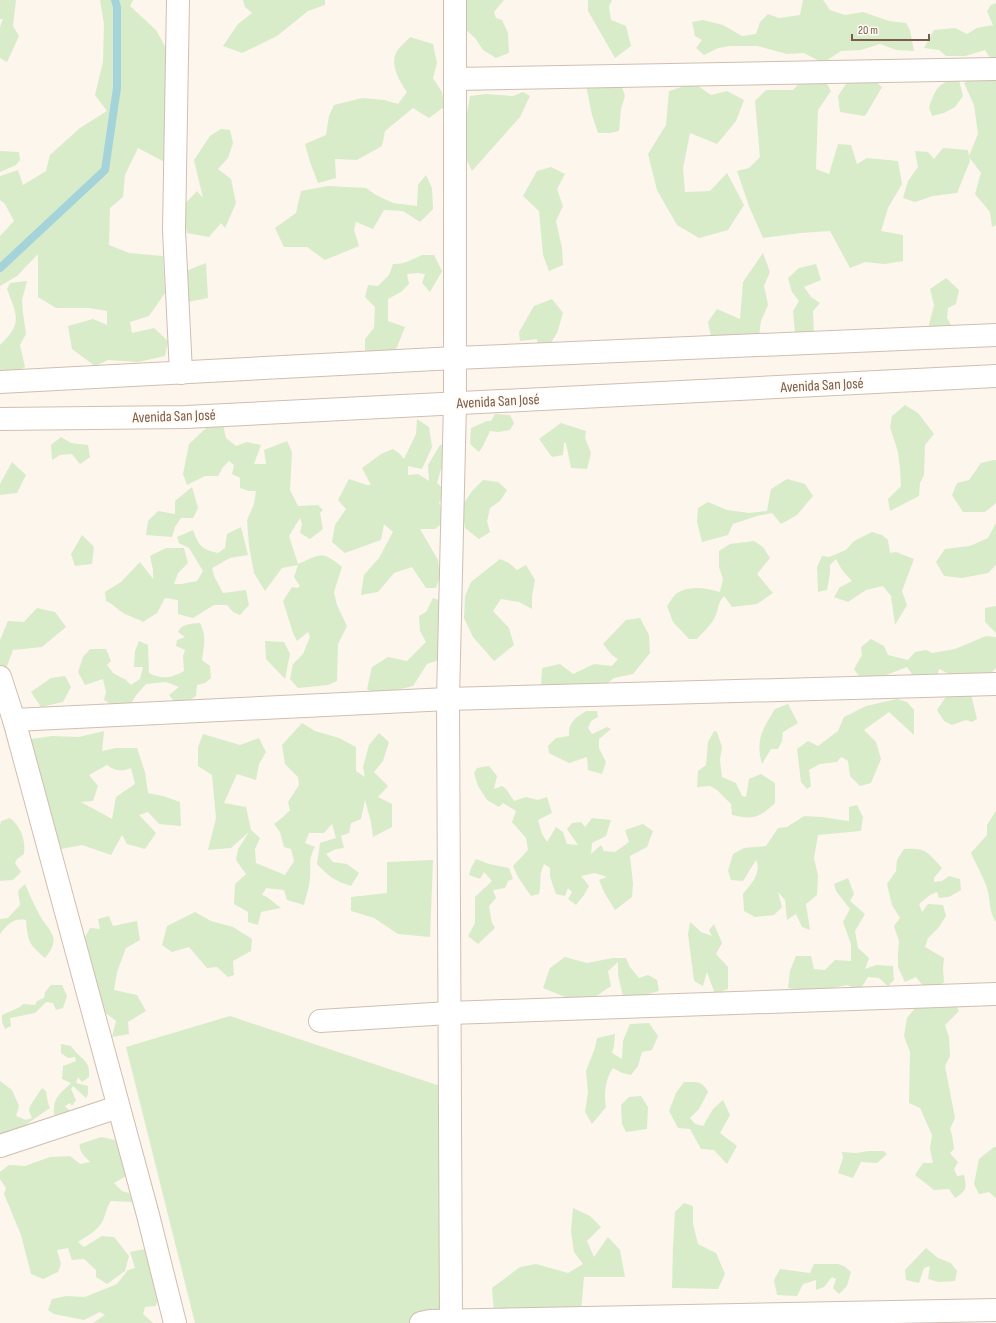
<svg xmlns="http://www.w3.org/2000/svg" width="996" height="1323" font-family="'Sofia Sans Condensed',sans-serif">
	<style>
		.green { fill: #d8ecc9; fill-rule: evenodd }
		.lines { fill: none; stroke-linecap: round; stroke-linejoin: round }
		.stream { stroke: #a5d3da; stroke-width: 8 }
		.minor-casing { stroke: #d1beb0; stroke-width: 24 }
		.minor { stroke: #fff; stroke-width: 22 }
		.labels { text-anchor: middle; stroke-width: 4; stroke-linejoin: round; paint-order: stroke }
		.street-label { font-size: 15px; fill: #7a5c4d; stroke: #fffaf3 }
	</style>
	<rect width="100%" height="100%" fill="#fdf6ec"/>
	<!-- green -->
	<g class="green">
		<path d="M0,0H16L13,26L19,36L7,62L0,58V27L3,19H0Z"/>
		<path d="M100,0H133L130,6L156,30L176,66L174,167L138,148L125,175L123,197L110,208L109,245L129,253L163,256L165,293L149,316L130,322L132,333L154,328L168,341L165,356L138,362L108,360L95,366L72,349L68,326L93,319L107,325V311L89,308H56L38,297V254L17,276L0,286V236L14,221L5,204L0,200V176L18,170L23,185L46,171L50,155L80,128L107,111L95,95L103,62L104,24Z"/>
		<path d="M243,0H325V5L308,11L277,36L242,53L223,46L238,24L252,13L245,7Z"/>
		<path d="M465,0H504L494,12L496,18L502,20L508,33L509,53L496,58L483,50L475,38L463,27Z"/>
		<path d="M588,0H612L609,6L611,20L626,26L631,46L615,58L588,11Z"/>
		<path d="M803,0H823L830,10L845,15L863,12L889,21L906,23L910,30L914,51L896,50L880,44L861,50L841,51L823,63L804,53L787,54L757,46H730L718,48L704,55L696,48L702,40L695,36L692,22L703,20L723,25L742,36L756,34L760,22L768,14L779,18L800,15Z"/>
		<path d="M996,3V59L992,61L985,50L965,56H946L939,50L924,48L934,30L955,28L967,34L977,28L993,25L987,11L991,5Z"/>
		<path d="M410,37L433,44L437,63L433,78L442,92L444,107L429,118L413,108L385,131L382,146L357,160L335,159L336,178L318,183L310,162L305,144L326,135L329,116L334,105L362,98L384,100L398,104L407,92C400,82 389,64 397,51C400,46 406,42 410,37Z"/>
		<path d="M821,74L831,91L818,110L816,169L829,174L838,144L851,145L857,164L867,158L898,161L902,184L888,208L881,231L903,235V261L885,264L865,262L850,268L830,231L801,233L763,238L749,206L737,171L749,168L760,157L755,101L766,90H793L804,78Z"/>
		<path d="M978,74H996V225L992,227L990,212L975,194L981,173L969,157L970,161L957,193L933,196L915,202L903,198L908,181L918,167L915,151L928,152L934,159L943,148L968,150L969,156L978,134L974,105L964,83Z"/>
		<path d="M868,75L882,87L865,116L840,112L838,96L848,81Z"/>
		<path d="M959,80L963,96L955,107L944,113L932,116L929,107C936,89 938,81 959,80Z"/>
		<path d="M694,83L711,95L727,91L744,100L736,121L717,144L690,133L683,168L685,192L710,191L727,173L744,205L728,230L699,238L677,225L657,190L648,154L666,125L669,91Z"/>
		<path d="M621,84L625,96L621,109L619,131L610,133H598L592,115L586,85Z"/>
		<path d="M523,92L530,96L520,117L472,171L461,148L470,96L486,94L513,96Z"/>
		<path d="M221,129L230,130L233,143L228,158L218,169L231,179L236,203L225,228L221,223L209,237L187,233L181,208L197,191L203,198L194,160L210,136Z"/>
		<path d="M0,151L19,152L20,160L16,165L0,172Z"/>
		<path d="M551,167L565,174L557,189L563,206L556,221L562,248L563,265L549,271L543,255L539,211L523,196L537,171Z"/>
		<path d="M426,175L432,188L433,209L420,222L403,211L384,210L373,229L356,222L354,230L359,246L325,260L307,247H284L275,228L296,213L301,191L328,186L366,188L376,195L393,203L417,206L418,185Z"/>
		<path d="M763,253L770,272L764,286L768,305L761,321L758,343L712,342L708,322L717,309L740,319L743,282Z"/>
		<path d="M422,255H434L442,271L430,292L422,283L425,274L418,273L407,274L409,284L401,292L388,299V321L405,327L397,347L392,353H365V339L374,328L375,307L365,297L368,285L378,286L389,275L393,264C403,265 413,259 422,255Z"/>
		<path d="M206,263L208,298L178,304L181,273Z"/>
		<path d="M816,264L821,280L804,287L811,297L820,303L813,311L814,335L795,332L793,311L799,301L792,292L788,278L799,268Z"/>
		<path d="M946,278L959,290L956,304L948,308L947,318L953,328L932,347L929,325L934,305L930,289Z"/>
		<path d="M27,281L22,300L23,313L26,334L20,345L25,367L11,375L0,371V345C23,323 17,316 7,289L10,283Z"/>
		<path d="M552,299L563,313L557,333L552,341L557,349L539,352L537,339L520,341L519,332L534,306Z"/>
		<path d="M905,405L918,413L934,434L925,445L924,475L920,483L919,496L890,511L888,499L901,486L900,469L898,452L890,427L892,416Z"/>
		<path d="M495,414L510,415L514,423L510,430L498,432L490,431L483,446L479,452L470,444L471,428L487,421H491Z"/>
		<path d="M417,419L429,427L432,447L422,469L408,466V475L418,474L429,481L428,465L440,445H447L450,462L441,469L437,483L449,494L439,502L445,521L435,529H420L438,560L440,576L436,588H426L412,567L394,573L378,592L361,595L364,575L379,558L393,532L384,524L381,540L345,553L332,542L335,525L346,509L338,500L349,479L367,485H371L362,468L381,454L393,449L399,453L404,459L416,434Z"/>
		<path d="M222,420L226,438L236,446L247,442L261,445L254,464H266L264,450L287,441L292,452L290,490L298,506L318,505L323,510L320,513L323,529L310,539L300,533L302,524L300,518L289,536L298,564C321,555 320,549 342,567L334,592L337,605L347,626L338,644L337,681L328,685L298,688L290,679L293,664L303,654L310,637L308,632L297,641L293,633L283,601L292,587L297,588L300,586L294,577L298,565L282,568L265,591L254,573L249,546L247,520L254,504L256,491H249L240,488V478L232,474L234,465L229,461L223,467L218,476H205L187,485L183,474L189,444L205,429Z"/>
		<path d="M561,423L586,431L585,438L591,453L587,469L571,468L566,443L564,442L563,455L552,457L539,439Z"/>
		<path d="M61,437L71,443L88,445L90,457L80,464L72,454L60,455L52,460L51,445Z"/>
		<path d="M994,460H996V503L985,512H963L952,495L957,483L969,480L981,463Z"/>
		<path d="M12,462L26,475L17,493L0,495V484Z"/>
		<path d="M787,479L805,484L813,496L797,515L781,524L772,513L757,516L733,524L728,535L702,542L697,522L698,508L708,502L727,510L749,513L767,511L771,489Z"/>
		<path d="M483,480L498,482L507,490L500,501L490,508L487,521L490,532L479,539L465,528L462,506L472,491Z"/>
		<path d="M192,487L198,508L193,518H181L175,527L172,537L146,535L148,521L158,511L175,514V501Z"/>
		<path d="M996,523V565L988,573L962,578L944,576L936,562L945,549L970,546L988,538Z"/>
		<path d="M241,527L248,555L230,558L212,568L214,576L223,593L246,590L249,605L240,615L233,612L227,605H214L193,618L178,614V600L165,598L157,613L143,622C137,618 127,616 122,612C115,608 114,604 106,601L105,592L121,582L140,562L153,579V570L150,556L166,548H184L188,563L178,573L174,584H182L197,581L203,571L189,548L179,543L177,537L193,530C199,546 201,549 218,553L225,548L227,534Z"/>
		<path d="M872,532L882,535L888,540L890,553L896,552L914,559L902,591L907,605L895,625L891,596L883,586L866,590L848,602L834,597L840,587L852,581L842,570L836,559L830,565V573L827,590L818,592L817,567L822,556L829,557L846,550L854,541Z"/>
		<path d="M82,535L94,547L92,564L75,566L71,554Z"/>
		<path d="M754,541L763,547L770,558L757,574L773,593L757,604L732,607L724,596C717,603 719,610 714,619C710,626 702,633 697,639H689L673,622L667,606C670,602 673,596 677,593C689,585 707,588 720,592L723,579L719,567V551L730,544Z"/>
		<path d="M500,559L509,563L517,570L526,565L535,580L532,596V609L519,602L501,599L493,611L509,628L514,645L494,661L473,637L464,618L465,596L471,582Z"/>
		<path d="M433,598L446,603L442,659L427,664L413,686L377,695L367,689L372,667L388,657L407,661L426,642L420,631L419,616L426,612Z"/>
		<path d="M996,606V633L985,622V608Z"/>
		<path d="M37,608L55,612L66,627L42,647L13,650L1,682L0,679V640L8,621L24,622Z"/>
		<path d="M640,618L649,635L650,653L633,674L614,678L600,689L541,686L542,668L560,664L573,674L594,664L612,666L618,659L612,655L603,644L626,620Z"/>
		<path d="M200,623C207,637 204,645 202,660L210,666L211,678L205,683L197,685L196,696L179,707L169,695L179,687L166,682L146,684L137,694L128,708L113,706L104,700L106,692L103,679L85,685L78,672L83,657L90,649H106L111,661L107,665L113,673L126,680L131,685L140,679L143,667H134L135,651L139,641L148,645L149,673C163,680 171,678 184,671L183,656L185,650L176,646L177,640L185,637L178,632C182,623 192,624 200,623Z"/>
		<path d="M986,636L996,637V668L983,681L962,680L939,669L937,678L921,687L907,667L868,682L861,679L854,669L862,655L861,647L871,639L884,646L888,655L908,660L915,652L926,650L932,653L955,649Z"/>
		<path d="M265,641L284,642L290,654L285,679L266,659Z"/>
		<path d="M65,676L71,687L63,702L41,707L31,692L51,678Z"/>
		<path d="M956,691L971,694L977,719L972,722L966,720L952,725L944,721L937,710L945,698Z"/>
		<path d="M897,699L907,702L914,710V735L889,712L864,730L876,742L881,759L871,783L860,786L850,776L848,761L842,757L840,758L837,762L820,764L809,770L811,786L807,789L801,782L797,749L808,741L818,746L838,731L844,717L866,706Z"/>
		<path d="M788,704L798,723L783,732L782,741L778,749H771L762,764C755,739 763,729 775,709Z"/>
		<path d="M586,711H597L598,717L591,721L588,728L592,734L607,727L611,729L599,739V748L606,762L602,774L588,770L587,757L569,763L549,753L548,746L556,738L569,736C568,723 575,718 586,711Z"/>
		<path d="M302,723L315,731L339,738L356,747V771L365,777L363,767L369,745L379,733L389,742L383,761L374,772L388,786L378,797L392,804V827L373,837L371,822L365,800L361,819L351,823L349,833L341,836L344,848L336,849L326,854L333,862L347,864L359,873L351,886C335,881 328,876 317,864L320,843L336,838L332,824L324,833H309L305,843L315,847C308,860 311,863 310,876C310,885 306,896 304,905L287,900L284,890L266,888L262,895L267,897L281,908L261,912L258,925L248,922V912L234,904L235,884L246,874L236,860L238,849L249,832L231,848L208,850L216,818L212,775L198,766V747L203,734L240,745L259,738L266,752L259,764L256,780L237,774L224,803L246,807L251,830L260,838L255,849L256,863L285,875L294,861L291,849L284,847L280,832L274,824L283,817L290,810L288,802L299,785L298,777L285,764L282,745Z"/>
		<path d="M104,731L102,751L116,748H137L145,772L148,793L163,796L180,802L181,826L159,824L148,812L139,815L156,833L145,849L127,844L122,835L111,855L82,845L46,852L18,741L52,736L79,737ZM107,765C114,771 122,772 131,768L135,784L116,797L112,819L81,802L93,801L98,786L89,775Z"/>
		<path d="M714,731L717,732L722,747L720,760L722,777L736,783L742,796L746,797L749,779L761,774L775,783V803C759,818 754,820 732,815L731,804L717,790L710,786L697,787L698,771L706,765L708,742Z"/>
		<path d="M489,766L497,776L494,789L502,786L506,789L514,801L526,797L538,800L547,797L552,813L538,820L542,834L547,842L556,827L563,832L567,844L578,845L567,829L572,823L581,822L585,827L592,818L611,820L606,836L592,843L591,854L601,845L604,851L615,852L629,842L625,830L643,824L653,831L647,847L630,856L633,883L632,897L615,910L604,892L599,880L607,877L595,873L581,876L589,886L584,895L576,905L568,899L572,892L568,888L565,896L556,894L550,877V868L544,864C538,876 542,881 539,894L531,896L518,877L513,866L528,850L526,838L512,822L516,811L503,803L499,807L487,800L478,786L474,773L477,768Z"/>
		<path d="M857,805L863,817L861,831L818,835L814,858L818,876L817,895L806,904L810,930L802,927L796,914L787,920L785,900L778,892L782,907L774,915L755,917L744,911L743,894C751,884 762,873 756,860L743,881L731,880L728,871L733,854L744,848L766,846L778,828L787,827L804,816L821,817L849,821V807Z"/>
		<path d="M996,811V922C988,910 991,901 987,888C983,876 976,864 971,853L987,835V825Z"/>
		<path d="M10,818C21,827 26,840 24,854L17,859L15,863L21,872L13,880L0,881V825L1,821Z"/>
		<path d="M904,849C927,848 927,852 942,868L934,878V882L942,881L949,876L960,879L961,890L949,897L939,898L937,892L930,895L919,904L922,912L928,904L943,905L946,916L939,927L928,938L925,947L944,958L943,968L944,982L929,993L916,977L905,982L898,967V953L899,941L894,926L900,918L892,905L887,884L896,871L897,860Z"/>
		<path d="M476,859L489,864L509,868L513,879L508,881L505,888L493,890L496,898L489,906L492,923L495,928L478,944L468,936L475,923V897L492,881L484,872L480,879L469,875L471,868Z"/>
		<path d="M433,860L430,937L398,934L374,918L351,911V897L387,893V862Z"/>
		<path d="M848,878L854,894L850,901L865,914L855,931L858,948L869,958L865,969L876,965L893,966L894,980L888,986L879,978L868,977L860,990L847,985L833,988L814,1000L804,990L788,988L790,971L796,956H811L814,969L825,970L835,960L851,961V944L843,922L850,909L836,891L834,884Z"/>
		<path d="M25,884C29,893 33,903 38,912C47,931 64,936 45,958C28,943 28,942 26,920C13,918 8,924 0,934V919L8,918L20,905L18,891Z"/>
		<path d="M195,912L211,921L233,927L252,939L251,951L233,961L234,975L228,977L217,967L207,968L189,947L172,952L162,945L167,926Z"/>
		<path d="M109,916L113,926L137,921L140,940L126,948L117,972L114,990L137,995L146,1011L128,1022L129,1034L112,1037L116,1021L94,1004L82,943L90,928L100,929L98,919Z"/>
		<path d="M690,922L701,932L712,936L709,930L714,924L722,943L716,954L728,967V989L715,994L707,972L703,986L694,981L688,934Z"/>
		<path d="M565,957L587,963L613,958H626L630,967L639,978L648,975L657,980L659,991L624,1001L618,975V962L608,971L611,986L595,997L570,999L543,988L550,968Z"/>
		<path d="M51,985H62L67,996L63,1008L56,1010L53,1003L46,1002L35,1013L10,1018L11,1026L5,1029L2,1022V1015L20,1007L23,1004L35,1005L37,1001L44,998L45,992Z"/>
		<path d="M954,1001L959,1011L945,1025L949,1037L950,1056L945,1066L955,1118L950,1129L952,1135L954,1149L950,1153L958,1162L954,1169L957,1176L964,1175C967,1188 967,1190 955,1198L949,1189L934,1190L915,1175L923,1163H933L930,1149L932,1135L920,1108L909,1103L910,1052L904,1036L907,1018L920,1002Z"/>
		<path d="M230,1016L443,1087L447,1323H195L126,1047Z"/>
		<path d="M649,1023L658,1036L652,1050L642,1052L638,1066L631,1075L622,1073L613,1068C605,1079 604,1094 606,1107L592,1124L585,1112L588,1092L586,1071L595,1048L597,1038L615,1034L614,1046L612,1053L622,1059L623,1041L630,1024Z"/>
		<path d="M61,1044L71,1046C79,1059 91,1059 89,1077L82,1082L78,1077L76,1083L88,1086V1094L86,1098L73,1086L71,1089L76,1100L72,1106L70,1103L65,1106L70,1111L54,1115C53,1097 59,1095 71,1083L62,1079L63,1066L76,1061L75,1057L68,1058L61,1053Z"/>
		<path d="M0,1081L12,1090L19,1106L16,1116L26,1120L32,1118L29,1111L30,1106L42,1088L46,1091L48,1103L50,1108L21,1128L0,1137Z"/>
		<path d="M684,1082C696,1082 702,1080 708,1092L699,1109L690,1118L695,1124L703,1126L713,1109L723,1100L730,1115L720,1133L737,1146L727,1164L714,1150L701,1149L690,1129L678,1128L669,1111L676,1093Z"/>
		<path d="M641,1096L648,1107L647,1129L626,1132L622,1124L621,1105L629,1097Z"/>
		<path d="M101,1137L115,1140L128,1175L114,1183L122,1191L129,1193L133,1202L111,1201C106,1208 106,1215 102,1222C97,1231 87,1236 78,1242L84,1247L102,1236L114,1237L129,1256L125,1271L107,1284L96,1277V1270L84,1259L72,1260L68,1248L57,1250L61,1264L58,1272L43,1279L31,1274L21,1235L4,1194L6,1188L0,1179V1172L9,1165L25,1166L50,1157L70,1156L80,1164L90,1162C86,1157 78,1152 80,1144Z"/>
		<path d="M994,1147H996V1198L989,1192L979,1194L974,1184L979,1159Z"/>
		<path d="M869,1151H884L887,1154L877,1163L861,1162L853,1178L838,1173L843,1158L842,1152L856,1153Z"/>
		<path d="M684,1203L693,1206V1224L698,1244L716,1253L725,1274L718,1289L672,1288L673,1247L675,1212Z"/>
		<path d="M573,1208L590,1216L601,1227L587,1241L594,1257L608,1237L620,1250L625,1277H584L581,1311L494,1313L492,1288L520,1267L536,1264L568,1273L583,1264L574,1252L571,1231Z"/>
		<path d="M926,1248L938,1258L951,1263L957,1271L955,1281L939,1282L928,1279L930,1266L924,1268L919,1283L906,1280L905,1270Z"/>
		<path d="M145,1249L160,1292L156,1306L145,1307L143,1314L153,1323H93L105,1315L100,1312L84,1320L54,1314L48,1310L52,1299L66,1296L85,1297L117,1284L128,1270L135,1268L130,1252Z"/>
		<path d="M814,1264H838L844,1266L851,1272L847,1286L839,1294L833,1288L836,1279L832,1277L824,1287L816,1290V1280L803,1284L797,1296L777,1295L774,1280L780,1269L810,1273Z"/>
	</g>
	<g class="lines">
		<!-- stream -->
		<path class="stream" d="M0,268L105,170L117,88V7L115,0"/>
		<!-- minor casing -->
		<g class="minor-casing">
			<g id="minor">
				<path d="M178,0L174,230L181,373"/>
				<path d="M455,79L996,69"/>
				<path d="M0,382L455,358L996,335"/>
				<path d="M0,419L186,417L996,376"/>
				<path d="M0,677L14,720L148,1215L175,1323"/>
				<path d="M14,720L448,699L996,684"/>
				<path d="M320,1021L449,1013L996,994"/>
				<path d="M0,1146L118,1107"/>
				<path d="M421,1323L430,1321L996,1310"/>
				<path d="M451,1323L448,699L455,403V0"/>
			</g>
		</g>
		<!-- minor -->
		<use href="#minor" class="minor"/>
	</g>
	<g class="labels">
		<!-- street labels -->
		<g class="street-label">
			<text transform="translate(822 385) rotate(-3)" y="5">Avenida San José</text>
			<text transform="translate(498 401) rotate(-3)" y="5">Avenida San José</text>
			<text transform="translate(174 416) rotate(-2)" y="5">Avenida San José</text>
		</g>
	</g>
	<!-- scale -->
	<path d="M852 34v6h77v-6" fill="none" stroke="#7a5c4d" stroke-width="2"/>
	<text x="858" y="34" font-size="12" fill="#7a5c4d" stroke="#fffaf3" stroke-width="3" paint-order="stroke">20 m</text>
</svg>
